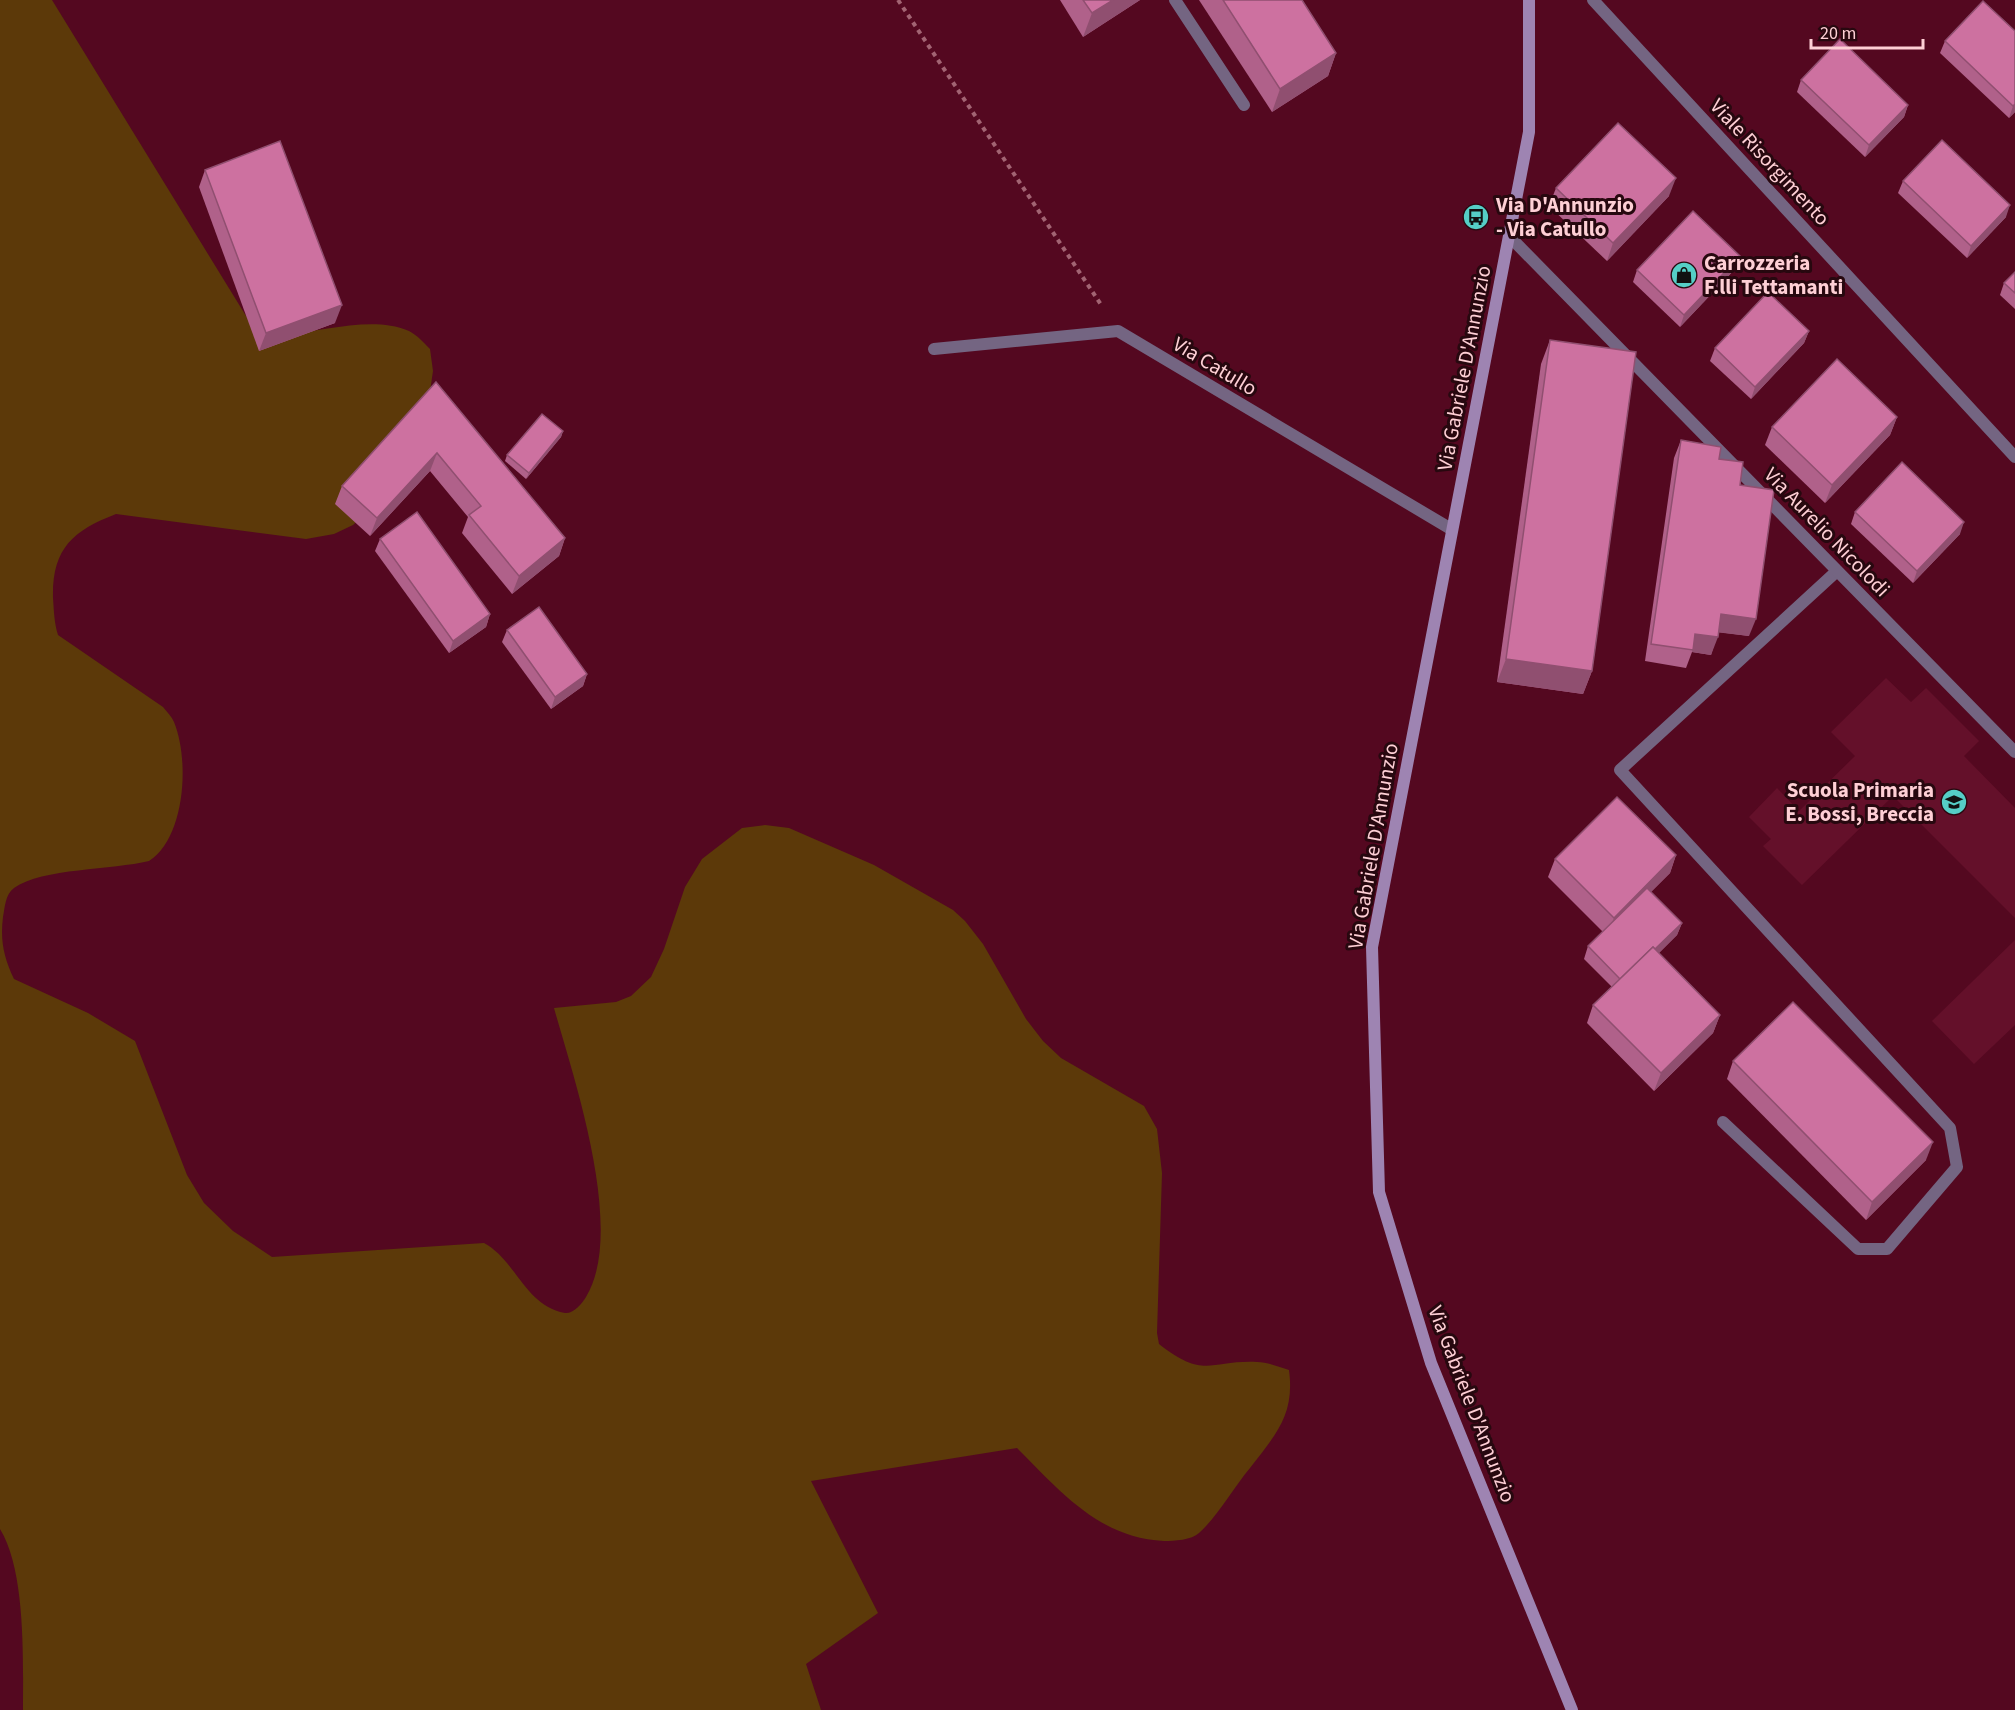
<svg xmlns="http://www.w3.org/2000/svg" width="2015" height="1710" font-family="'Source Sans 3',sans-serif">
	<style>
		.built { fill: #64102a }
		.green { fill: #5c3909 }
		.lines { fill: none; stroke-linecap: round; stroke-linejoin: round }
		.path { stroke: #a26473; stroke-width: 4; stroke-dasharray: 4.5 4.5; stroke-linecap: butt }
		.service { stroke: #746582; stroke-width: 12 }
		.minor { stroke: #746582; stroke-width: 12 }
		.secondary { stroke: #9e84b2; stroke-width: 12 }
		.wall { fill: #b0618a }
		.shaded-wall { fill: #904f70 }
		.building { fill: #cd71a0; stroke: #904f70; stroke-width: 1.5 }
		.labels { text-anchor: middle; stroke-width: 6; stroke-linejoin: round; paint-order: stroke }
		.street-label { font-size: 21px; fill: #fecfd5; stroke: #27080f }
		.poi-label { font-size: 21px; font-weight: bold; fill: #fecfd5; stroke: #27080f; text-anchor: start }
	</style>
	<rect width="100%" height="100%" fill="#540820"/>
	<!-- built -->
	<g class="built">
		<path d="M1886,678L1911,702L1926,688L1979,741L1964,756L2015,808V918L1893,796L1802,885L1763,846L1771,839L1749,817L1777,788L1799,811L1855,756L1831,732Z"/>
		<path d="M2015,940V1025L1974,1064L1932,1021Z"/>
	</g>
	<!-- green -->
	<path class="green" d="M0,0H52L254,329C303,344 360,311 409,331C417,335 424,343 430,349L433,371L428,405L371,508L353,525L334,534L306,539L116,514C72,531 52,549 53,598C54,611 54,622 58,635L163,707C167,712 172,717 174,722C190,761 185,838 149,861C113,870 42,868 14,888C5,895 5,907 3,917C0,941 4,958 14,979L88,1013L135,1041L187,1175L204,1203L233,1231L272,1257L484,1243C517,1261 524,1305 565,1313C573,1314 582,1304 586,1297C626,1231 574,1079 554,1008L616,1002L631,996L651,977L664,949L685,887L702,859L742,828L765,825L789,828L874,865L953,910L965,921L983,944L1026,1019L1043,1041L1061,1058L1144,1106L1157,1129L1162,1173L1157,1333L1159,1344C1205,1380 1209,1360 1257,1362C1267,1362 1279,1367 1289,1370C1295,1415 1276,1434 1250,1468C1234,1487 1217,1517 1199,1533C1192,1540 1174,1541 1164,1541C1099,1538 1060,1491 1017,1448L811,1481L878,1613L806,1664L821,1710H23C23,1660 26,1571 0,1529Z"/>
	<g class="lines">
		<!-- path -->
		<path class="path" d="M898,0L1102,306"/>
		<!-- service -->
		<g class="service">
			<path d="M1175,0L1244,105"/>
			<path d="M1723,1122L1858,1249H1887L1957,1167L1950,1128L1620,770L1837,571"/>
		</g>
		<!-- minor -->
		<g class="minor">
			<path d="M1593,0L2015,457"/>
			<path d="M1510,237L2015,752"/>
			<path d="M934,349L1118,331L1451,529"/>
		</g>
		<!-- secondary -->
		<path class="secondary" d="M1529,0V132L1372,947L1379,1192L1431,1363L1572,1710"/>
	</g>
	<!-- wall -->
	<g class="wall">
		<path d="M1060,0H1140L1083,37Z"/>
		<path d="M1199,0H1302L1336,53L1328,76L1272,112Z"/>
		<path d="M2015,31V112L2009,118L1940,53L1945,41Z"/>
		<path d="M1801,80L1908,105L1904,117L1865,157L1797,92Z"/>
		<path d="M205,170L335,323L259,351L199,187Z"/>
		<path d="M1903,181L2006,217L1967,258L1898,193Z"/>
		<path d="M1556,188L1669,196L1607,261L1549,206Z"/>
		<path d="M1740,256L1736,268L1680,327L1633,282L1637,270Z"/>
		<path d="M2015,272V309L2000,295L2004,283Z"/>
		<path d="M1809,331L1804,343L1751,399L1710,361L1715,348Z"/>
		<path d="M1550,340L1592,671L1583,694L1497,682L1541,364Z"/>
		<path d="M436,382L565,538L559,556L512,594L462,533L468,517L430,471L370,536L335,504L342,486Z"/>
		<path d="M1897,417L1890,435L1825,503L1765,445L1772,427Z"/>
		<path d="M563,431L561,437L526,479L505,461L507,455Z"/>
		<path d="M1681,440L1719,459L1740,485L1749,636L1718,632L1711,655L1692,652L1686,668L1645,661L1674,458Z"/>
		<path d="M1855,512L1960,534L1913,583L1851,524Z"/>
		<path d="M380,539L490,614L486,627L449,653L375,551Z"/>
		<path d="M507,630L587,674L583,686L551,709L502,642Z"/>
		<path d="M1676,855L1670,873L1651,892L1682,923L1677,935L1659,953L1720,1015L1713,1033L1654,1091L1587,1023L1593,1005L1612,987L1584,959L1588,946L1603,932L1548,877L1555,859Z"/>
		<path d="M1733,1061L1926,1160L1866,1220L1727,1079Z"/>
	</g>
	<!-- shaded-wall -->
	<g class="shaded-wall">
		<path d="M1113,0H1140L1083,37L1092,13Z"/>
		<path d="M1336,53L1328,76L1272,112L1280,89Z"/>
		<path d="M2015,104V112L2009,118L2013,106Z"/>
		<path d="M1908,105L1904,117L1865,157L1869,145Z"/>
		<path d="M1676,178L1669,196L1607,261L1613,243Z"/>
		<path d="M2010,205L2006,217L1967,258L1971,246Z"/>
		<path d="M1740,256L1736,268L1680,327L1684,315Z"/>
		<path d="M342,305L335,323L259,351L266,333Z"/>
		<path d="M1809,331L1804,343L1751,399L1755,387Z"/>
		<path d="M1897,417L1890,435L1825,503L1832,485Z"/>
		<path d="M563,431L561,437L526,479L529,473Z"/>
		<path d="M437,453L430,471L370,536L377,518Z"/>
		<path d="M1964,522L1960,534L1913,583L1917,571Z"/>
		<path d="M565,538L559,556L512,594L519,576Z"/>
		<path d="M490,614L486,627L449,653L453,641Z"/>
		<path d="M1721,614L1756,619L1749,636L1715,632Z"/>
		<path d="M1695,634L1718,637L1711,655L1692,652Z"/>
		<path d="M1506,659L1592,671L1583,694L1497,682Z"/>
		<path d="M587,674L583,686L551,709L555,697Z"/>
		<path d="M1676,855L1670,873L1607,935L1614,918Z"/>
		<path d="M1682,923L1677,935L1618,993L1622,981Z"/>
		<path d="M1720,1015L1713,1033L1654,1091L1661,1073Z"/>
		<path d="M1933,1142L1926,1160L1866,1220L1872,1202Z"/>
	</g>
	<!-- building -->
	<g class="building">
		<path d="M1083,0H1113L1092,13Z"/>
		<path d="M1223,0H1302L1336,53L1280,89Z"/>
		<path d="M1983,1L2015,31V104L2013,106L1945,41Z"/>
		<path d="M1840,39L1908,105L1869,145L1801,80Z"/>
		<path d="M1618,123L1676,178L1613,243L1556,188Z"/>
		<path d="M1942,140L2010,205L1971,246L1903,181Z"/>
		<path d="M280,141L342,305L266,333L205,170Z"/>
		<path d="M1693,211L1740,256L1684,315L1637,270Z"/>
		<path d="M2015,272V293L2004,283Z"/>
		<path d="M1768,292L1809,331L1755,387L1715,348Z"/>
		<path d="M1550,340L1636,352L1592,671L1506,659Z"/>
		<path d="M1837,359L1897,417L1832,485L1772,427Z"/>
		<path d="M436,382L565,538L519,576L469,515L481,506L437,453L377,518L342,486Z"/>
		<path d="M542,414L563,431L529,473L507,455Z"/>
		<path d="M1681,440L1721,447L1719,459L1743,462L1740,485L1774,490L1756,619L1721,614L1718,637L1695,634L1693,650L1651,644Z"/>
		<path d="M1902,462L1964,522L1917,571L1855,512Z"/>
		<path d="M417,512L490,614L453,641L380,539Z"/>
		<path d="M539,607L587,674L555,697L507,630Z"/>
		<path d="M1617,797L1676,855L1614,918L1555,859Z"/>
		<path d="M1647,888L1682,923L1655,949L1653,947L1620,979L1588,946Z"/>
		<path d="M1653,947L1720,1015L1661,1073L1593,1005Z"/>
		<path d="M1793,1002L1933,1142L1872,1202L1733,1061Z"/>
	</g>
	<!-- icons -->
	<defs>
		<g id="bus-disc" transform="scale(1.35)"><circle r="9.5" fill="#55cec6" stroke="#27080f"/><path d="M-5-6H5V4H4V6H2V4H-2V6H-4V4H-5ZM-3.5-4V0h7V-4ZM-3.5 1.2v1.5H-2V1.2ZM2 1.2v1.5H3.5V1.2Z" fill="#111"/></g>
		<g id="shop-disc" transform="scale(1.35)"><circle r="9.5" fill="#55cec6" stroke="#27080f"/><path d="M-5-2.5h2.3a2.7 3.5 0 0 1 5.4 0H5L5.5 6h-11ZM-1.5-2.5h3a1.5 2.3 0 0 0-3 0Z" fill="#111"/></g>
		<g id="school-disc" transform="scale(1.35)"><circle r="9.5" fill="#55cec6" stroke="#27080f"/><path d="M0-5L7-2L0 1L-7-2ZM-4 1L0 2.5L4 1V4Q0 6-4 4Z" fill="#111"/></g>
	</defs>
	<g fill-rule="evenodd">
		<use href="#bus-disc" x="1476" y="217"/>
		<use href="#shop-disc" x="1684" y="275"/>
		<use href="#school-disc" x="1954" y="802"/>
	</g>
	<g class="labels">
		<!-- street labels -->
		<g class="street-label">
			<text transform="translate(1770 162) rotate(47)" y="7">Viale Risorgimento</text>
			<text transform="translate(1215 366) rotate(31)" y="7">Via Catullo</text>
			<text transform="translate(1464 368) rotate(-79)" y="7">Via Gabriele D'Annunzio</text>
			<text transform="translate(1827 532) rotate(46)" y="7">Via Aurelio Nicolodi</text>
			<text transform="translate(1373 846) rotate(-80)" y="7">Via Gabriele D'Annunzio</text>
			<text transform="translate(1472 1404) rotate(69)" y="7">Via Gabriele D'Annunzio</text>
		</g>
		<!-- poi labels -->
		<g class="poi-label">
			<text x="1496" y="212">Via D'Annunzio<tspan x="1496" dy="24">- Via Catullo</tspan></text>
			<text x="1704" y="270">Carrozzeria<tspan x="1704" dy="24">F.lli Tettamanti</tspan></text>
			<text x="1934" y="797" text-anchor="end">Scuola Primaria<tspan x="1934" dy="24">E. Bossi, Breccia</tspan></text>
		</g>
	</g>
	<!-- scale -->
	<path d="M1811 39v9h112v-9" fill="none" stroke="#fecfd5" stroke-width="3"/>
	<text x="1820" y="39" font-size="18" fill="#fecfd5" stroke="#27080f" stroke-width="4.5" paint-order="stroke">20 m</text>
</svg>
